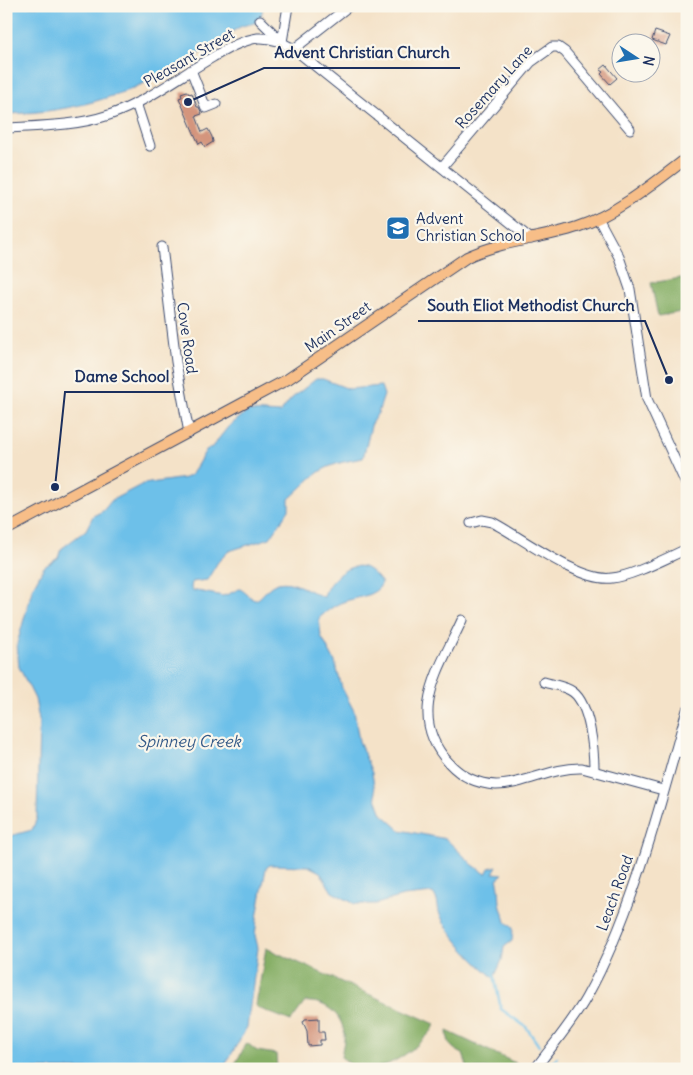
<svg xmlns="http://www.w3.org/2000/svg" width="693" height="1075" font-family="Delius,sans-serif">
	<style>
		.forest { fill: #86af66; stroke: #506f62 }
		.water { fill: #6dc0e9; stroke: #4478a4 }
		.lines { fill: none; stroke-linecap: round; stroke-linejoin: round }
		.stream { stroke: #6dc0e9; stroke-width: 2.5 }
		.building { fill: #d4957d }
		.minor-casing { stroke: #3c4a6e; stroke-width: 11 }
		.major-casing { stroke: #3c4a6e; stroke-width: 12 }
		.minor { stroke: #fff; stroke-width: 9 }
		.major { stroke: #f7be88; stroke-width: 10 }
		.labels { text-anchor: middle; stroke-width: 4.5; stroke-linejoin: round; paint-order: stroke }
		.street-label { font-size: 15px; fill: #1b2f5e; stroke: #fbf7ec }
		.poi-label { font-size: 15px; fill: #1b2f5e; stroke: #fbf7ec; text-anchor: start }
		.water-label { font-size: 16px; font-style: italic; fill: #345a88; stroke: #fbf7ec }
		.leader { fill: none; stroke: #1b2f5e; stroke-width: 2 }
		.callout-dot { fill: #1b2f5e; stroke: #fbf7ec; stroke-width: 2 }
		.callout-label { font-size: 16px; text-anchor: middle; font-weight: bold; fill: #1b2f5e; stroke: #fbf7ec; stroke-width: 4.5; stroke-linejoin: round; paint-order: stroke }
	</style>
	<rect width="100%" height="100%" fill="#fbf7ec"/>
	<filter id="ink" filterUnits="userSpaceOnUse"><feTurbulence type="fractalNoise" baseFrequency=".02" numOctaves="2"/><feDisplacementMap in="SourceGraphic" scale="10" xChannelSelector="R" yChannelSelector="G"/><feConvolveMatrix kernelMatrix="1 2 1 2 8 2 1 2 1" color-interpolation-filters="sRGB"/></filter>
	<filter id="wash" filterUnits="userSpaceOnUse"><feTurbulence type="fractalNoise" baseFrequency=".0096" numOctaves="4" result="noise"/><feDisplacementMap in="SourceGraphic" scale="20" xChannelSelector="R" yChannelSelector="G"/><feGaussianBlur stdDeviation="1.12" result="paint"/><feColorMatrix in="noise" values="0 0 0 0 0 0 0 0 0 0 0 0 0 0 0 0 0 1.4 0 .05"/><feComposite in="paint" operator="in"/></filter>
	<g filter="url(#wash)">
		<rect width="100%" height="100%" fill="#f4e2c8"/>
		<!-- forest -->
		<g class="forest">
			<path d="M687,277V311L658,316L651,283Z"/>
			<path d="M266,948L435,1024L433,1029C418,1048 383,1075 357,1068C351,1066 346,1060 341,1057C342,1049 345,1041 344,1033C342,1014 324,1000 305,1002L291,1021L258,1008L256,1005Z"/>
			<path d="M447,1031L526,1068L468,1069L463,1054C451,1048 448,1045 447,1031Z"/>
			<path d="M247,1043L257,1051L276,1054L277,1069H232Z"/>
		</g>
		<!-- water -->
		<g class="water">
			<path d="M6,6H263C260,31 250,19 235,30C221,41 205,50 190,59C129,95 78,112 6,114Z"/>
			<path d="M316,379H323L349,389L381,386L384,395L378,413L372,422L363,458C318,466 320,471 289,499V510L270,538L229,551L218,562L207,580L192,582L191,588L192,590L223,596C245,589 233,583 254,600C261,599 263,593 269,588C286,573 308,592 324,597C326,583 347,562 364,567C372,570 377,577 382,583C376,597 355,597 343,602C334,605 326,612 319,618L321,636L335,662L342,688L354,711L359,741L372,773L376,798L382,814L400,830L446,839L473,865L486,874L489,868L497,866L493,873L503,874L497,879C500,888 499,895 500,903C501,911 505,915 506,922L513,928L512,941L504,947L502,960L494,978C474,961 452,939 440,915C437,907 439,901 433,893L403,896L376,904H355L332,892L320,872L308,866L270,865L266,868L258,912L255,935L258,948L247,1027L223,1069H6V837L32,830L37,818L39,720L35,699L19,667L17,644L33,587L44,567L58,558L61,549L86,530L93,516L103,511L112,500L143,484L185,478L192,474L206,450L212,447L228,427L248,411L280,413L291,399Z"/>
		</g>
		<g class="lines">
			<!-- stream -->
			<g class="stream">
				<path d="M494,975L501,1009L526,1027L539,1046"/>
				<path d="M549,1069L557,1057"/>
			</g>
		</g>
		<g id="blocks">
			<!-- building -->
			<g class="building">
				<path d="M655,31L670,36L666,45L652,40Z"/>
				<path d="M606,65L617,78L610,84L601,74L603,72L600,70Z"/>
				<path d="M187,91L189,94L192,93L197,107H199L202,114L196,116L202,132L208,129L212,137L213,142L205,147L202,142L199,144L193,131L179,98L182,97L181,93Z"/>
				<path d="M319,1018V1032H324L325,1040H320V1045L308,1046L307,1031L303,1022L305,1019Z"/>
			</g>
		</g>
	</g>
	<g filter="url(#ink)">
		<use href="#blocks" fill-opacity="0" stroke="#3c4a6e" stroke-width="1"/>
		<g class="lines">
			<!-- minor casing -->
			<g class="minor-casing">
				<g id="minor">
					<path d="M260,20L280,40"/>
					<path d="M282,42L288,6"/>
					<path d="M294,49L349,6"/>
					<path d="M191,70L206,108L216,104"/>
					<path d="M136,103L150,146"/>
					<path d="M6,128C41,126 76,126 109,115C147,102 178,77 213,57C227,49 242,40 258,38C271,37 284,43 294,49L531,239"/>
					<path d="M442,167L531,62L552,47H558L565,52L630,129"/>
					<path d="M598,218L619,257L630,289L647,399L687,486"/>
					<path d="M162,247L176,362L189,433"/>
					<path d="M471,523L482,520L492,522C521,537 581,583 612,578C633,576 666,558 687,549"/>
					<path d="M462,620C440,669 405,715 449,763C461,776 478,784 496,785C525,785 552,767 582,768L663,790"/>
					<path d="M544,682C553,685 565,686 573,692C590,705 594,750 594,770"/>
					<path d="M675,752L687,753"/>
					<path d="M535,1069C552,1046 572,1023 586,998C634,912 660,804 687,710"/>
				</g>
			</g>
			<!-- major casing -->
			<g class="major-casing">
				<path id="major" d="M6,530L288,379L467,257C501,241 541,239 577,227C618,213 653,184 687,158"/>
			</g>
			<!-- minor -->
			<use href="#minor" class="minor"/>
			<!-- major -->
			<use href="#major" class="major"/>
		</g>
	</g>
	<!-- icons -->
	<defs>
		<g id="school-square" transform="scale(1.25)"><rect x="-9" y="-9" width="18" height="18" rx="4" fill="#1f6fb2" stroke="#fbf7ec"/><path d="M0-5L7-2L0 1L-7-2ZM-4 1L0 2.5L4 1V4Q0 6-4 4Z" fill="#fff"/></g>
	</defs>
	<g fill-rule="evenodd">
		<use href="#school-square" x="398" y="228"/>
	</g>
	<g class="labels">
		<!-- street labels -->
		<g class="street-label">
			<text transform="translate(189 58) rotate(-30)" y="5">Pleasant Street</text>
			<text transform="translate(494 87) rotate(-48)" y="5">Rosemary Lane</text>
			<text transform="translate(338 327) rotate(-35)" y="5">Main Street</text>
			<text transform="translate(187 338) rotate(82)" y="5">Cove Road</text>
			<text transform="translate(615 893) rotate(-70)" y="5">Leach Road</text>
		</g>
		<!-- poi labels -->
		<g class="poi-label">
			<text x="416" y="224">Advent<tspan x="416" dy="17">Christian School</tspan></text>
		</g>
		<!-- water labels -->
		<g class="water-label">
			<text x="189" y="747">Spinney Creek</text>
		</g>
	</g>
	<!-- callouts -->
	<path class="leader" d="M188 102L264 68H460M669 380L645 321H418M55 487L65 392H180"/>
	<g class="callout-dot">
		<circle cx="188" cy="102" r="5"/>
		<circle cx="669" cy="380" r="5"/>
		<circle cx="55" cy="487" r="5"/>
	</g>
	<g class="callout-label">
		<text x="362" y="58">Advent Christian Church</text>
		<text x="531" y="311">South Eliot Methodist Church</text>
		<text x="122" y="382">Dame School</text>
	</g>
	<!-- margin -->
	<rect width="693" height="1075" fill="none" stroke="#fbf7ec" stroke-width="25"/>
	<!-- north arrow -->
	<g transform="translate(636 58) rotate(102)"><circle r="24" fill="#fbf7ec" stroke="#a1a7b3"/>
	<path d="M0-4L9 19L0 12L-9 19Z" fill="#1f6fb2"/>
	<text y="-8" font-size="14" font-weight="bold" text-anchor="middle" fill="#1b2f5e">N</text>
	</g>
</svg>
